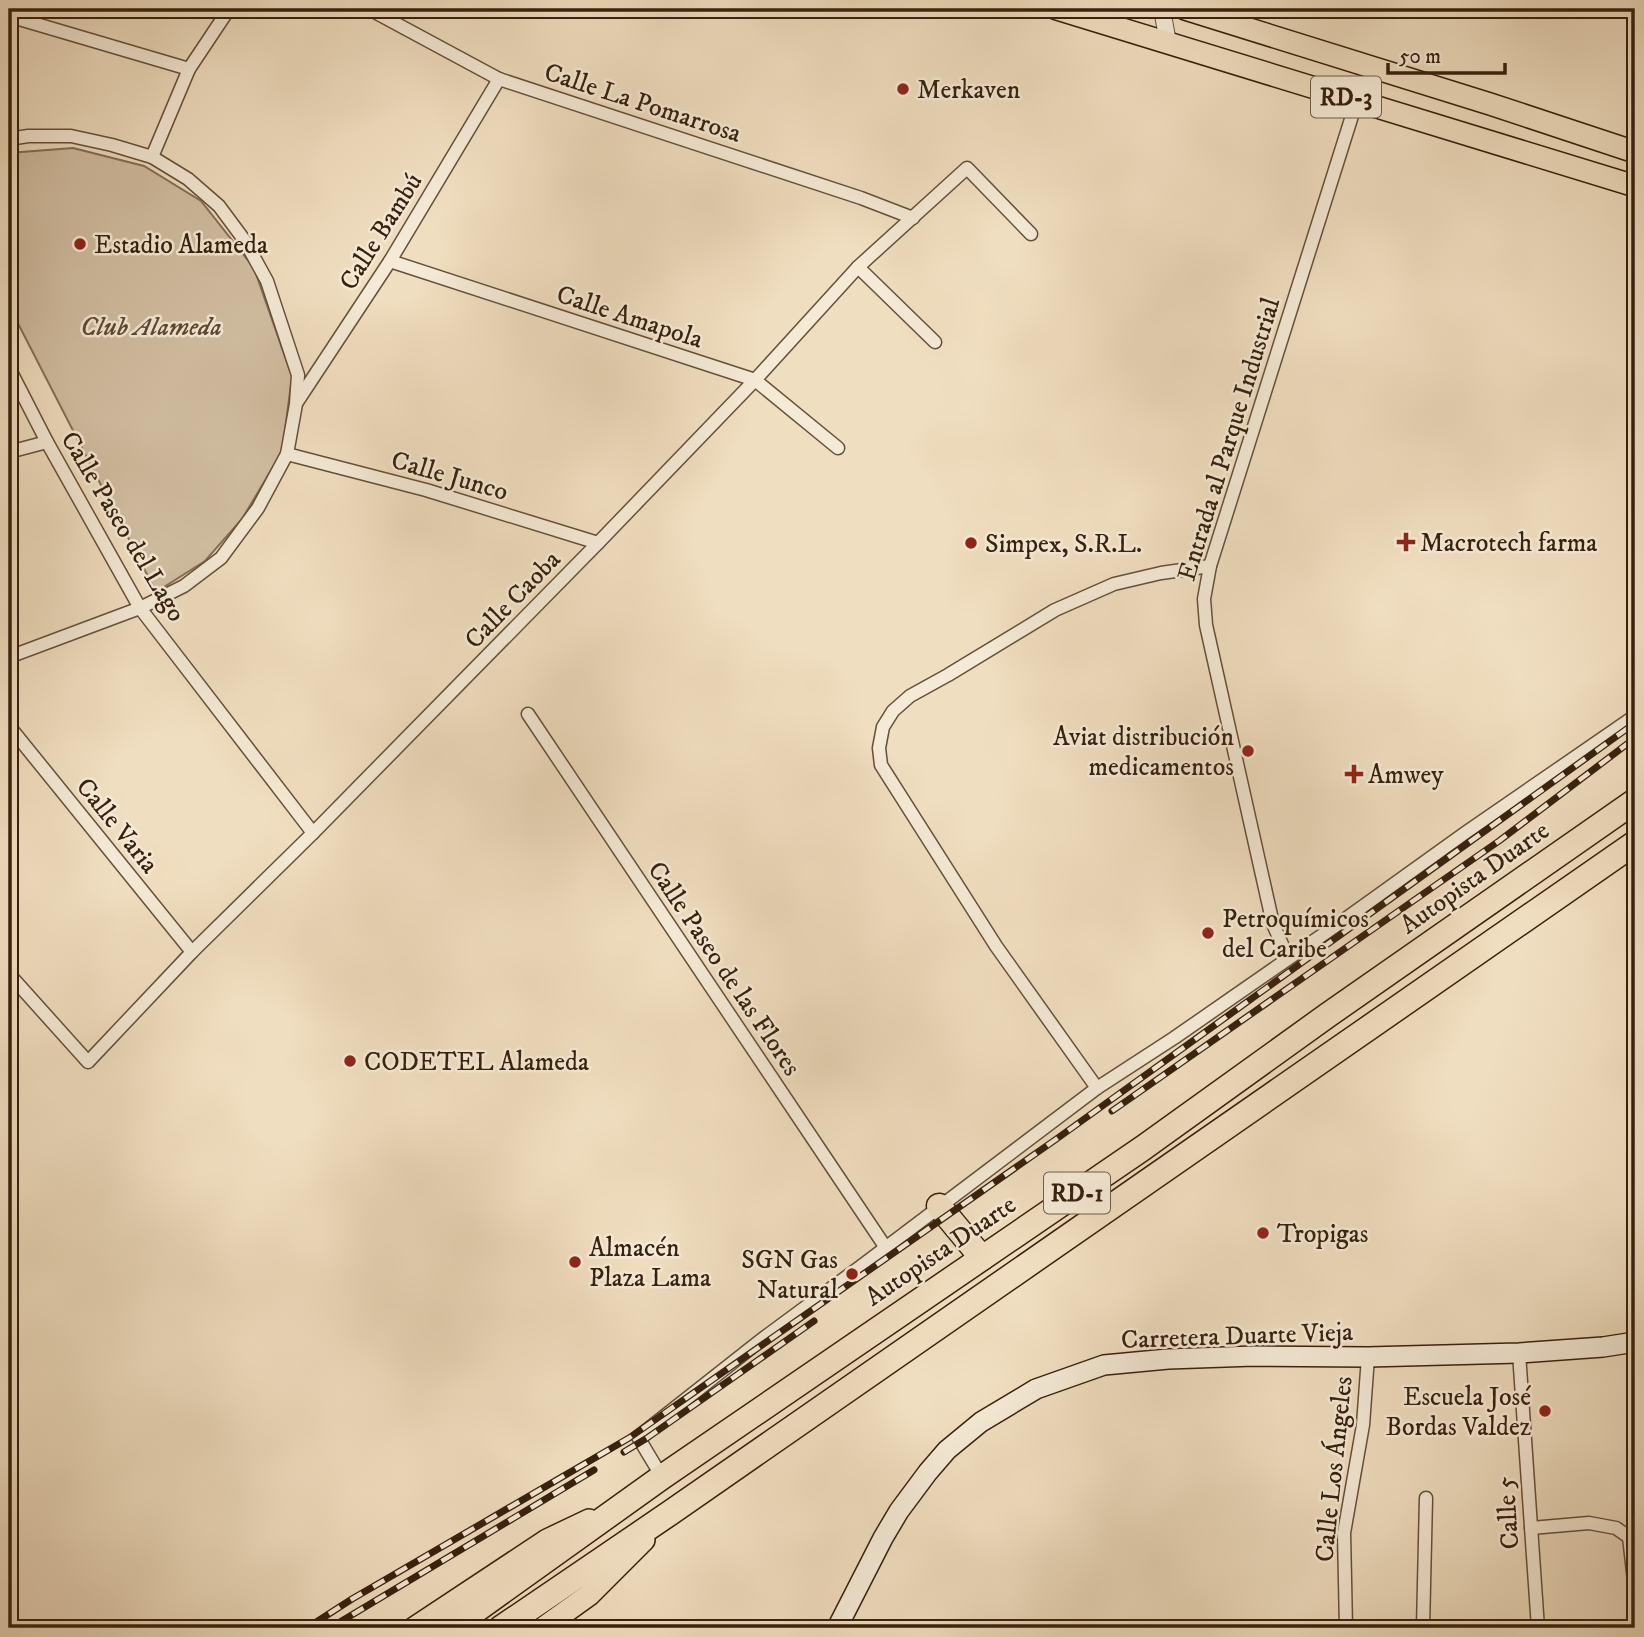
<svg xmlns="http://www.w3.org/2000/svg" width="1644" height="1637" font-family="'IM FELL DW Pica',serif">
	<style>
		.green { fill: #d1bea2; stroke: #846f58; stroke-width: 2 }
		.lines { fill: none; stroke-linecap: round; stroke-linejoin: round }
		.minor-casing { stroke: #65503a; stroke-width: 15 }
		.tertiary-casing { stroke: #65503a; stroke-width: 18 }
		.secondary-casing { stroke: #37200d; stroke-width: 22 }
		.primary-casing { stroke: #37200d; stroke-width: 24 }
		.motorway-casing { stroke: #37200d; stroke-width: 27 }
		.minor { stroke: #f5ead6; stroke-width: 12 }
		.tertiary { stroke: #f5ead6; stroke-width: 16 }
		.secondary { stroke: #f5ead6; stroke-width: 19 }
		.primary { stroke: #f0dec0; stroke-width: 21 }
		.motorway { stroke: #f0dec0; stroke-width: 24 }
		.rail-casing { stroke: #37200d; stroke-width: 7 }
		.rail { stroke: #f5ead6; stroke-width: 4.5; stroke-dasharray: 13; stroke-linecap: butt }
		.poi-dot { fill: #8f2418; stroke: #f5ead6; stroke-width: 2.5 }
		.labels { text-anchor: middle; stroke-width: 5; stroke-linejoin: round; paint-order: stroke }
		.shield { fill: #f5ead6; stroke: #705d49; stroke-width: 2 }
		.shield-label { font-size: 24px; font-weight: bold; fill: #37200d }
		.poi-label { font-size: 26px; fill: #37200d; stroke: #f5ead6; text-anchor: start }
		.street-label { font-size: 26px; fill: #37200d; stroke: #f5ead6 }
		.park-label { font-size: 26px; font-style: italic; fill: #5e4832; stroke: #f5ead6 }
	</style>
	<rect width="100%" height="100%" fill="#f0dec0"/>
	<filter id="stains"><feTurbulence type="fractalNoise" baseFrequency=".00286" numOctaves="4"/><feColorMatrix values="0 0 0 0 .2 0 0 0 0 .09 0 0 0 0 .02 0 0 0 .5 -.17"/></filter>
	<radialGradient id="worn" r=".72"><stop offset=".6" stop-color="#630" stop-opacity="0"/><stop offset="1" stop-color="#630" stop-opacity=".3"/></radialGradient>
	<!-- green -->
	<path class="green" d="M73,148L144,166L201,201L254,268L292,377L282,452L242,519L205,561L156,592L9,306V153Z"/>
	<g class="lines">
		<!-- minor casing -->
		<g class="minor-casing">
			<g id="minor">
				<path d="M369,9L499,79L861,198L913,218"/>
				<path d="M9,16L189,69"/>
				<path d="M9,139L28,136H71L112,145L152,157L188,179L219,206L245,241L267,281L298,375L296,404L287,454L258,508L221,558L184,586L140,608L9,657"/>
				<path d="M152,157L189,69L229,9"/>
				<path d="M390,261L755,380L838,448"/>
				<path d="M858,267L935,342"/>
				<path d="M9,368L47,442L140,608L313,833"/>
				<path d="M297,402L390,261L499,79"/>
				<path d="M9,452L47,442"/>
				<path d="M287,454L426,490L598,543"/>
				<path d="M528,714L886,1248"/>
				<path d="M9,726L192,952"/>
				<path d="M1288,958L1273,924L1206,625L1204,599L1210,566L1357,100"/>
				<path d="M9,974L88,1062L192,952L313,833L598,543L755,380L858,267L967,168L1031,234"/>
				<path d="M1097,1088L996,946L881,765L879,748L883,727L893,711L910,696L948,675L1055,610L1114,584L1161,573L1210,566"/>
				<path d="M1519,1353L1538,1628"/>
				<path d="M662,1477L638,1437L765,1337L860,1267L1097,1088L1174,1038L1344,920L1465,833L1635,716"/>
				<path d="M1531,1528L1589,1523L1616,1528L1629,1537L1635,1535"/>
				<path d="M1629,1537L1635,1590"/>
				<path d="M1346,1628L1344,1533L1363,1425L1368,1357"/>
				<path d="M1423,1628L1426,1498"/>
			</g>
		</g>
		<!-- tertiary casing -->
		<g class="tertiary-casing">
			<path id="tertiary" d="M1162,9L1168,43"/>
		</g>
		<!-- secondary casing -->
		<g class="secondary-casing">
			<path id="secondary" d="M837,1628L883,1538L899,1511L928,1472L947,1450L981,1422L1036,1389L1104,1365L1168,1359L1254,1356L1368,1357L1519,1353L1603,1347L1635,1342"/>
		</g>
		<!-- primary casing -->
		<g class="primary-casing">
			<g id="primary">
				<path d="M1057,9L1635,186"/>
				<path d="M1185,9L1490,104L1635,152"/>
				<path d="M414,1628L547,1540L589,1520"/>
				<path d="M543,1628L589,1595L644,1540"/>
			</g>
		</g>
		<!-- motorway casing -->
		<g class="motorway-casing">
			<g id="motorway">
				<path d="M939,1206L982,1258"/>
				<path d="M451,1628L662,1477L1143,1148L1328,1015L1635,801"/>
				<path d="M501,1628L670,1513L1635,843"/>
			</g>
		</g>
		<!-- minor -->
		<use href="#minor" class="minor"/>
		<!-- tertiary -->
		<use href="#tertiary" class="tertiary"/>
		<!-- secondary -->
		<use href="#secondary" class="secondary"/>
		<!-- primary -->
		<use href="#primary" class="primary"/>
		<!-- motorway -->
		<use href="#motorway" class="motorway"/>
		<!-- rail casing -->
		<g class="rail-casing">
			<g id="rail">
				<path d="M1112,1111L1499,841L1635,738"/>
				<path d="M624,1452L647,1438L814,1321"/>
				<path d="M307,1628L352,1599L629,1438L1055,1140L1635,723"/>
				<path d="M330,1628L594,1470"/>
			</g>
		</g>
		<!-- rail -->
		<use href="#rail" class="rail"/>
	</g>
	<!-- markers -->
	<g class="poi-dot">
		<circle cx="903" cy="89" r="7"/>
		<circle cx="80" cy="244" r="7"/>
		<path d="M1402.5 531.5h7v7h7v7h-7v7h-7v-7h-7v-7h7z"/>
		<circle cx="971" cy="543" r="7"/>
		<circle cx="1248" cy="751" r="7"/>
		<path d="M1350.5 763.5h7v7h7v7h-7v7h-7v-7h-7v-7h7z"/>
		<circle cx="1208" cy="933" r="7"/>
		<circle cx="350" cy="1061" r="7"/>
		<circle cx="1263" cy="1233" r="7"/>
		<circle cx="575" cy="1262" r="7"/>
		<circle cx="852" cy="1274" r="7"/>
		<circle cx="1545" cy="1411" r="7"/>
	</g>
	<g class="labels">
		<!-- shield labels -->
		<g class="shield">
			<rect x="1311" y="76.5" width="70" height="41" rx="5"/>
			<rect x="1044" y="1172.5" width="66" height="41" rx="5"/>
		</g>
		<g class="shield-label">
			<text x="1346" y="105">RD-3</text>
			<text x="1077" y="1201">RD-1</text>
		</g>
		<!-- poi labels -->
		<g class="poi-label">
			<text x="917" y="98">Merkaven</text>
			<text x="94" y="253">Estadio Alameda</text>
			<text x="1420" y="551">Macrotech farma</text>
			<text x="985" y="552">Simpex, S.R.L.</text>
			<text x="1234" y="745" text-anchor="end">Aviat distribución<tspan x="1234" dy="30">medicamentos</tspan></text>
			<text x="1368" y="783">Amwey</text>
			<text x="1222" y="927">Petroquímicos<tspan x="1222" dy="30">del Caribe</tspan></text>
			<text x="364" y="1070">CODETEL Alameda</text>
			<text x="1277" y="1242">Tropigas</text>
			<text x="589" y="1256">Almacén<tspan x="589" dy="30">Plaza Lama</tspan></text>
			<text x="838" y="1268" text-anchor="end">SGN Gas<tspan x="838" dy="30">Natural</tspan></text>
			<text x="1531" y="1405" text-anchor="end">Escuela José<tspan x="1531" dy="30">Bordas Valdez</tspan></text>
		</g>
		<!-- street labels -->
		<g class="street-label">
			<text transform="translate(643 102) rotate(18)" y="9">Calle La Pomarrosa</text>
			<text transform="translate(380 231) rotate(-58)" y="9">Calle Bambú</text>
			<text transform="translate(630 316) rotate(18)" y="9">Calle Amapola</text>
			<text transform="translate(1228 439) rotate(-73)" y="9">Entrada al Parque Industrial</text>
			<text transform="translate(450 475) rotate(16)" y="9">Calle Junco</text>
			<text transform="translate(124 526) rotate(59)" y="9">Calle Paseo del Lago</text>
			<text transform="translate(512 599) rotate(-46)" y="9">Calle Caoba</text>
			<text transform="translate(118 825) rotate(51)" y="9">Calle Varia</text>
			<text transform="translate(1474 877) rotate(-35)" y="9">Autopista Duarte</text>
			<text transform="translate(725 968) rotate(56)" y="9">Calle Paseo de las Flores</text>
			<text transform="translate(940 1250) rotate(-34)" y="9">Autopista Duarte</text>
			<text transform="translate(1237 1335) rotate(-2)" y="9">Carretera Duarte Vieja</text>
			<text transform="translate(1333 1469) rotate(-84)" y="9">Calle Los Ángeles</text>
			<text transform="translate(1507 1513) rotate(-94)" y="9">Calle 5</text>
		</g>
		<!-- park labels -->
		<g class="park-label">
			<text x="151" y="335">Club Alameda</text>
		</g>
	</g>
	<!-- margin -->
	<rect width="1644" height="1637" fill="none" stroke="#f0dec0" stroke-width="35"/>
	<rect x="10" y="10" width="1623" height="1616" fill="none" stroke="#37200d" stroke-width="3.5"/>
	<rect x="18" y="18" width="1609" height="1602" fill="none" stroke="#37200d" stroke-width="2"/>
	<!-- scale -->
	<path d="M1388 63v10h117v-10" fill="none" stroke="#37200d" stroke-width="3.5"/>
	<text x="1399" y="63" font-size="21" fill="#37200d" stroke="#f5ead6" stroke-width="5" paint-order="stroke">50 m</text>
	<rect width="100%" height="100%" filter="url(#stains)"/>
	<rect width="100%" height="100%" fill="url(#worn)"/>
</svg>
